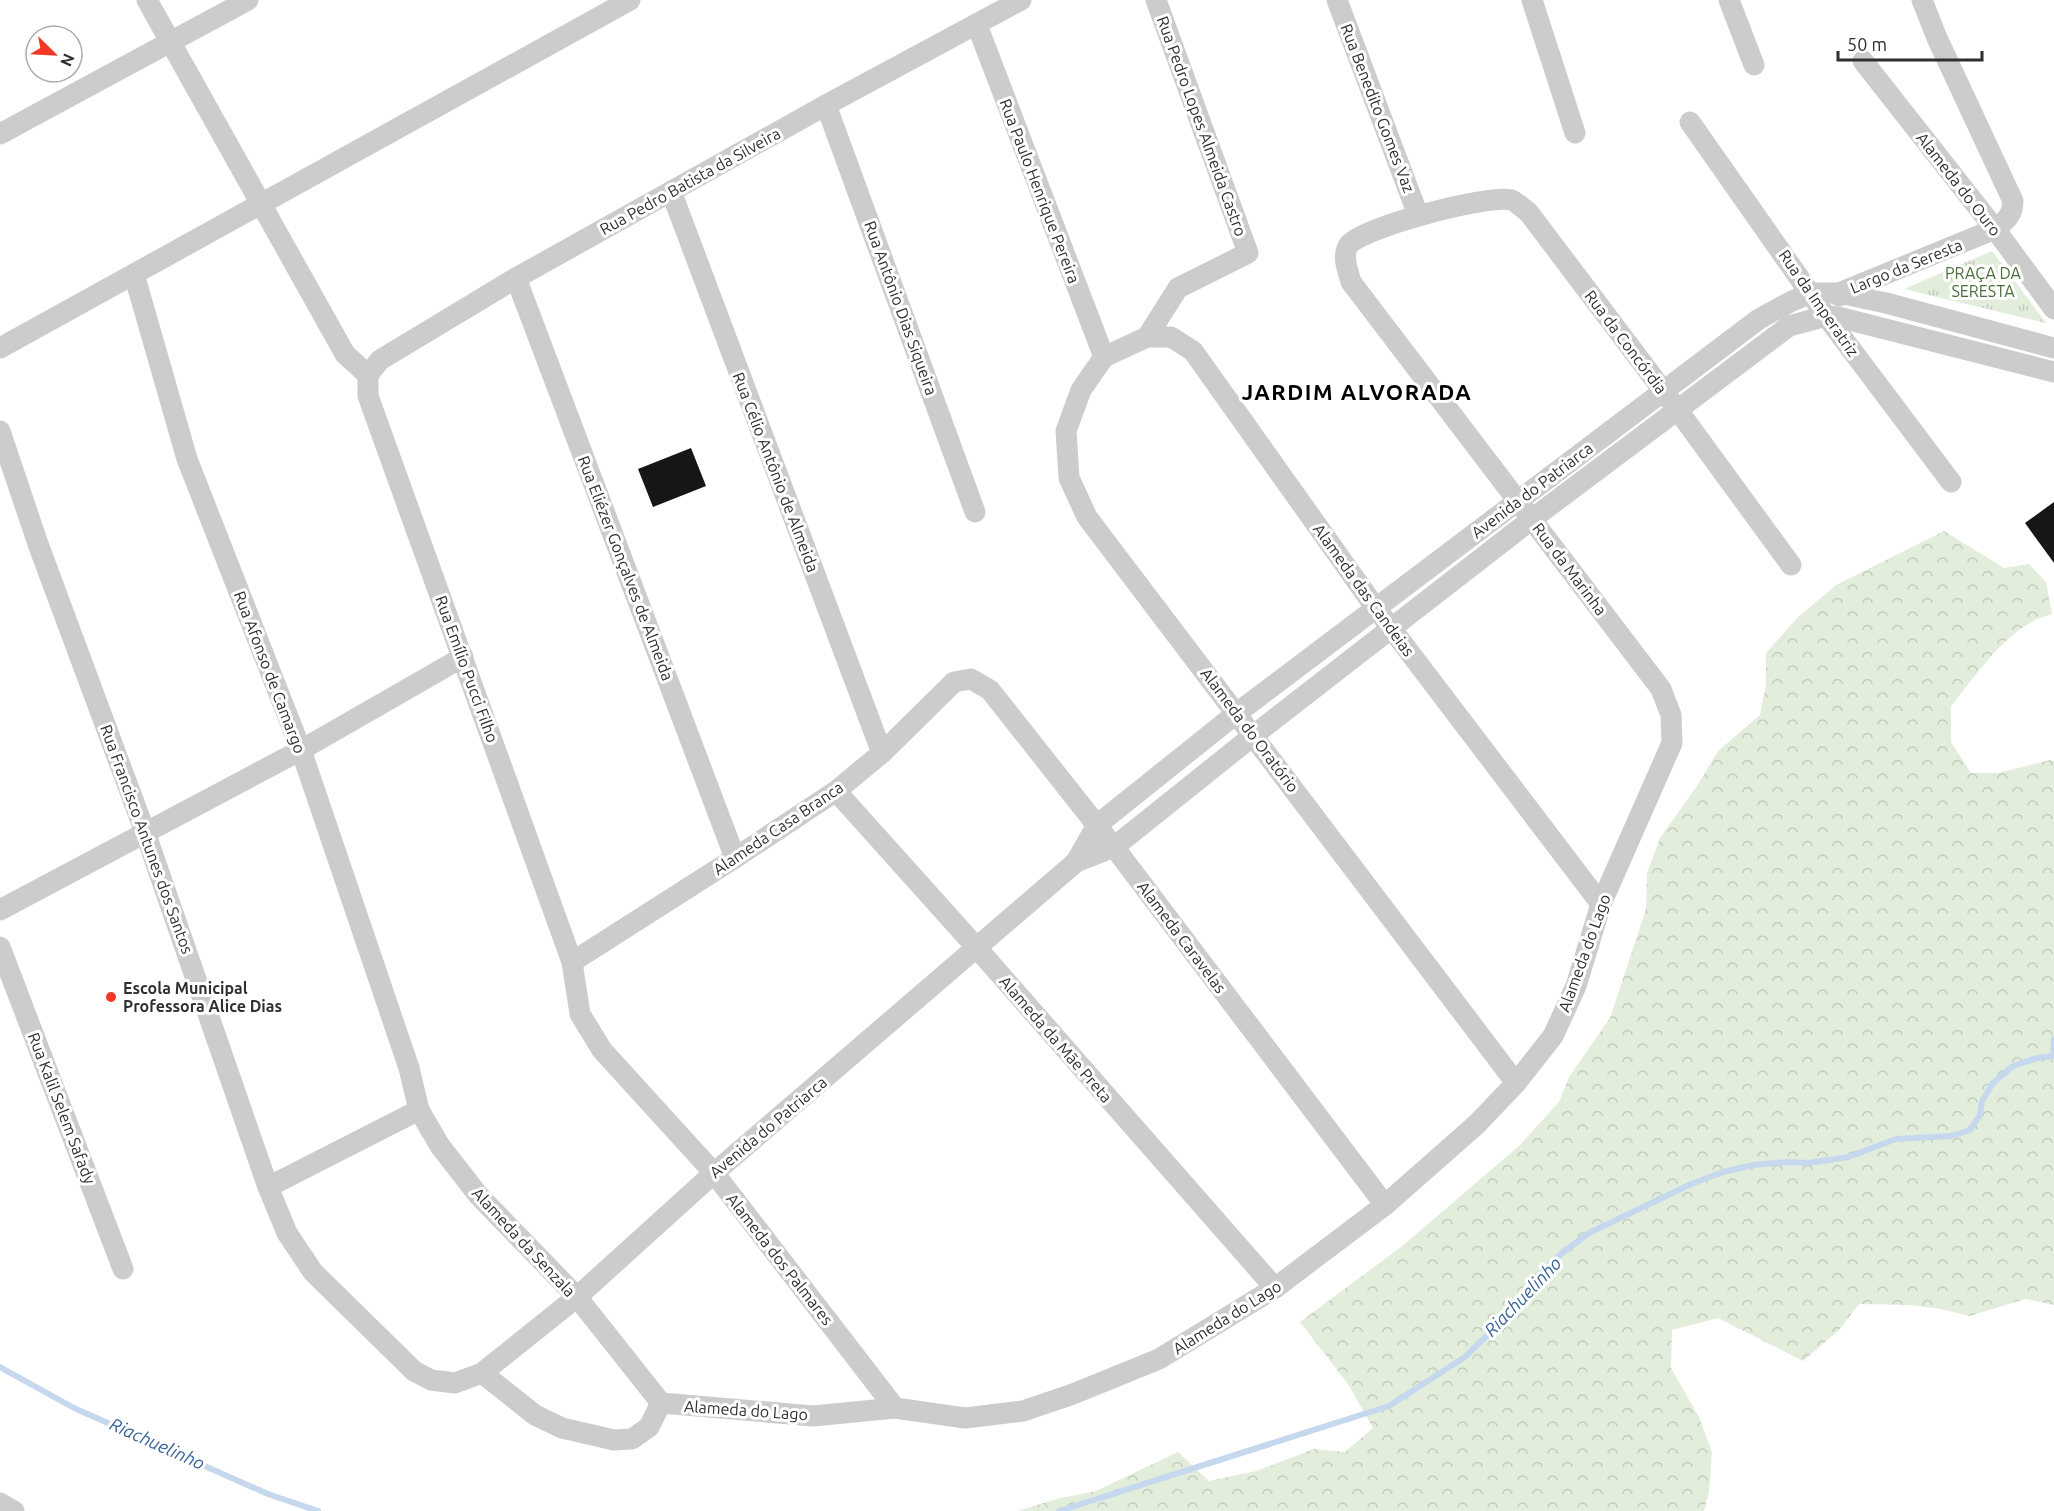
<svg xmlns="http://www.w3.org/2000/svg" width="2054" height="1511" font-family="Ubuntu,sans-serif">
	<style>
		.forest { fill: url(#forest-crowns) }
		.park { fill: url(#park-tufts) }
		.lines { fill: none; stroke-linecap: round; stroke-linejoin: round }
		.stream { stroke: #c6d8ee; stroke-width: 6 }
		.building { fill: #161616 }
		.street { stroke: #ccc; stroke-width: 21 }
		.poi-dot { fill: #f23825; stroke: #fff; stroke-width: 2 }
		.labels { text-anchor: middle; stroke-width: 6; stroke-linejoin: round; paint-order: stroke }
		.street-label { font-size: 16px; fill: #2f2f2f; stroke: #fff }
		.park-label { font-size: 16px; fill: #496e39; stroke: #fff }
		.poi-label { font-size: 16px; font-weight: bold; fill: #2f2f2f; stroke: #fff; text-anchor: start }
		.water-label { font-size: 18px; font-style: italic; fill: #366297; stroke: #fff }
		.district-label { font-size: 22px; font-weight: bold; letter-spacing: 1.5px; fill: #000; stroke: #fff }
	</style>
	<defs>
		<pattern id="forest-crowns" width="20" height="18" patternUnits="userSpaceOnUse" patternTransform="scale(1.5)"><rect width="20" height="18" fill="#e2eddc"/><path d="M2 6a3 3 0 1 1 6 0M12 15a3 3 0 1 1 6 0" fill="none" stroke="#c2ccbd"/></pattern>
		<pattern id="park-tufts" width="24" height="20" patternUnits="userSpaceOnUse" patternTransform="scale(1.5)"><rect width="24" height="20" fill="#e2eddc"/><path d="M3 7l-1-3M5 7V3M7 7l1-3M15 17l-1-3M17 17v-4M19 17l1-3" fill="none" stroke="#c2ccbd"/></pattern>
	</defs>
	<rect width="100%" height="100%" fill="#fff"/>
	<!-- forest -->
	<path class="forest" d="M1944,531L2004,568L2029,564L2046,582L2052,614C2009,624 1978,673 1951,706V742L1971,773H1998L2050,760L2054,761V1305L2025,1299L1970,1316L1936,1308L1908,1305L1859,1304L1839,1330L1803,1361L1718,1318L1672,1330L1671,1368L1699,1417L1712,1452L1709,1492L1704,1511H1017L1057,1499L1096,1491L1178,1452L1209,1481L1256,1471L1314,1449L1345,1452L1373,1428L1348,1384L1300,1322L1401,1247L1519,1146L1559,1102L1569,1077L1610,1018L1646,909L1647,873L1660,838L1697,786L1718,751L1760,715L1766,684V653L1798,617L1836,585Z"/>
	<!-- park -->
	<path class="park" d="M1992,251L2046,323L1904,289Z"/>
	<g class="lines">
		<!-- stream -->
		<g class="stream">
			<path d="M0,1367L74,1408L268,1494L318,1511"/>
			<path d="M1059,1511L1389,1406L1465,1357L1510,1313L1541,1273L1562,1253L1589,1233L1691,1184L1723,1172L1753,1165L1787,1162L1809,1163L1848,1157L1896,1139L1952,1136L1970,1130L1980,1115L1982,1101L1993,1083L2013,1066L2037,1058L2053,1056L2054,1039"/>
		</g>
	</g>
	<!-- building -->
	<g class="building">
		<path d="M691,448L706,486L653,507L638,469Z"/>
		<path d="M2054,502V563L2025,523Z"/>
	</g>
	<g class="lines">
		<!-- street -->
		<g class="street">
			<path d="M147,0L345,354L368,375"/>
			<path d="M1337,0L1418,215"/>
			<path d="M1532,0L1575,133"/>
			<path d="M1729,0L1754,65"/>
			<path d="M977,25L1104,357"/>
			<path d="M1863,61L1995,229L2054,309"/>
			<path d="M826,105L975,512"/>
			<path d="M1690,122L1826,316L1951,482"/>
			<path d="M0,134L248,0"/>
			<path d="M671,191L882,753"/>
			<path d="M134,274L187,459L301,750L409,1068L419,1110L440,1146L479,1196L577,1297L661,1403"/>
			<path d="M516,278L735,858"/>
			<path d="M1839,296V293L1995,229C2005,221 2013,216 2013,201L1937,38L1922,0"/>
			<path d="M1147,337L1178,288L1248,253L1156,0"/>
			<path d="M0,348L630,0"/>
			<path d="M1104,357L1081,390L1066,431L1069,478L1087,517L1516,1083"/>
			<path d="M1104,357L1147,337H1171L1193,351L1375,607L1601,904"/>
			<path d="M368,375V396L572,962L580,1014L602,1050L714,1173L895,1408"/>
			<path d="M368,375L380,360L516,278L826,105L1021,0"/>
			<path d="M0,431L38,544L145,832L268,1187L287,1233L313,1272L414,1371L431,1380L455,1383L482,1373L577,1297L714,1173L1076,862L1114,847L1254,735L1532,519L1789,326L1826,316L1838,317L2054,372"/>
			<path d="M836,791L976,947L1275,1288"/>
			<path d="M1076,862L1097,825L1237,713L1759,319L1792,301L1812,293H1839L1886,303L2054,348"/>
			<path d="M0,910L301,750L463,657"/>
			<path d="M0,947L123,1269"/>
			<path d="M572,962L735,858L836,791L882,753L954,682L971,679L990,690L1114,847L1385,1205"/>
			<path d="M268,1187L419,1110"/>
			<path d="M482,1373L535,1415L562,1428L614,1440L632,1439L649,1427L661,1403"/>
			<path d="M661,1403L813,1416L895,1408L965,1418L1023,1411L1073,1394L1159,1359L1275,1288L1385,1205L1477,1124L1516,1083L1553,1036L1576,986L1601,904L1672,743L1671,715L1661,689L1351,282C1348,271 1342,257 1348,246C1359,228 1489,194 1511,200C1517,202 1524,209 1529,213L1677,409L1791,565"/>
			<path d="M0,1503L14,1511"/>
		</g>
	</g>
	<!-- markers -->
	<circle class="poi-dot" cx="111" cy="997" r="6"/>
	<g class="labels">
		<!-- street labels -->
		<g class="street-label">
			<text transform="translate(1378 108) rotate(69)" y="6">Rua Benedito Gomes Vaz</text>
			<text transform="translate(1202 126) rotate(70)" y="6">Rua Pedro Lopes Almeida Castro</text>
			<text transform="translate(690 181) rotate(-29)" y="6">Rua Pedro Batista da Silveira</text>
			<text transform="translate(1959 184) rotate(52)" y="6">Alameda do Ouro</text>
			<text transform="translate(1040 191) rotate(69)" y="6">Rua Paulo Henrique Pereira</text>
			<text transform="translate(1906 266) rotate(-22)" y="6">Largo da Seresta</text>
			<text transform="translate(1819 303) rotate(55)" y="6">Rua da Imperatriz</text>
			<text transform="translate(901 308) rotate(70)" y="6">Rua Antônio Dias Siqueira</text>
			<text transform="translate(1626 342) rotate(53)" y="6">Rua da Concórdia</text>
			<text transform="translate(776 472) rotate(69)" y="6">Rua Célio Antônio de Almeida</text>
			<text transform="translate(1532 490) rotate(-37)" y="6">Avenida do Patriarca</text>
			<text transform="translate(626 568) rotate(69)" y="6">Rua Eliézer Gonçalves de Almeida</text>
			<text transform="translate(1570 569) rotate(53)" y="6">Rua da Marinha</text>
			<text transform="translate(1364 590) rotate(54)" y="6">Alameda das Candeias</text>
			<text transform="translate(467 669) rotate(70)" y="6">Rua Emílio Pucci Filho</text>
			<text transform="translate(270 672) rotate(69)" y="6">Rua Afonso de Camargo</text>
			<text transform="translate(1250 730) rotate(53)" y="6">Alameda do Oratório</text>
			<text transform="translate(778 828) rotate(-34)" y="6">Alameda Casa Branca</text>
			<text transform="translate(147 839) rotate(70)" y="6">Rua Francisco Antunes dos Santos</text>
			<text transform="translate(1182 937) rotate(53)" y="6">Alameda Caravelas</text>
			<text transform="translate(1584 953) rotate(-70)" y="6">Alameda do Lago</text>
			<text transform="translate(1056 1039) rotate(49)" y="6">Alameda da Mãe Preta</text>
			<text transform="translate(62 1108) rotate(69)" y="6">Rua Kalil Selem Safady</text>
			<text transform="translate(768 1127) rotate(-40)" y="6">Avenida do Patriarca</text>
			<text transform="translate(524 1242) rotate(47)" y="6">Alameda da Senzala</text>
			<text transform="translate(780 1259) rotate(52)" y="6">Alameda dos Palmares</text>
			<text transform="translate(1227 1317) rotate(-32)" y="6">Alameda do Lago</text>
			<text transform="translate(746 1410) rotate(4)" y="6">Alameda do Lago</text>
		</g>
		<!-- park labels -->
		<g class="park-label">
			<text x="1983" y="279">PRAÇA DA<tspan x="1983" dy="18">SERESTA</tspan></text>
		</g>
		<!-- poi labels -->
		<g class="poi-label">
			<text x="123" y="994">Escola Municipal<tspan x="123" dy="18">Professora Alice Dias</tspan></text>
		</g>
		<!-- water labels -->
		<g class="water-label">
			<text transform="translate(1523 1297) rotate(-46)" y="6">Riachuelinho</text>
			<text transform="translate(157 1444) rotate(24)" y="6">Riachuelinho</text>
		</g>
		<!-- district labels -->
		<g class="district-label">
			<text x="1357" y="400">JARDIM ALVORADA</text>
		</g>
	</g>
	<!-- north arrow -->
	<g transform="translate(54 54) rotate(114)"><circle r="28" fill="#ffffff" stroke="#acacac" stroke-width="1.5"/>
	<path d="M0-4.5L10 22L0 15L-10 22Z" fill="#f23825"/>
	<text y="-9" font-size="16" font-weight="bold" text-anchor="middle" fill="#2f2f2f">N</text>
	</g>
	<!-- scale -->
	<path d="M1838 51v9h144v-9" fill="none" stroke="#2f2f2f" stroke-width="3"/>
	<text x="1847" y="51" font-size="18" fill="#2f2f2f" stroke="#ffffff" stroke-width="4.5" paint-order="stroke">50 m</text>
</svg>
